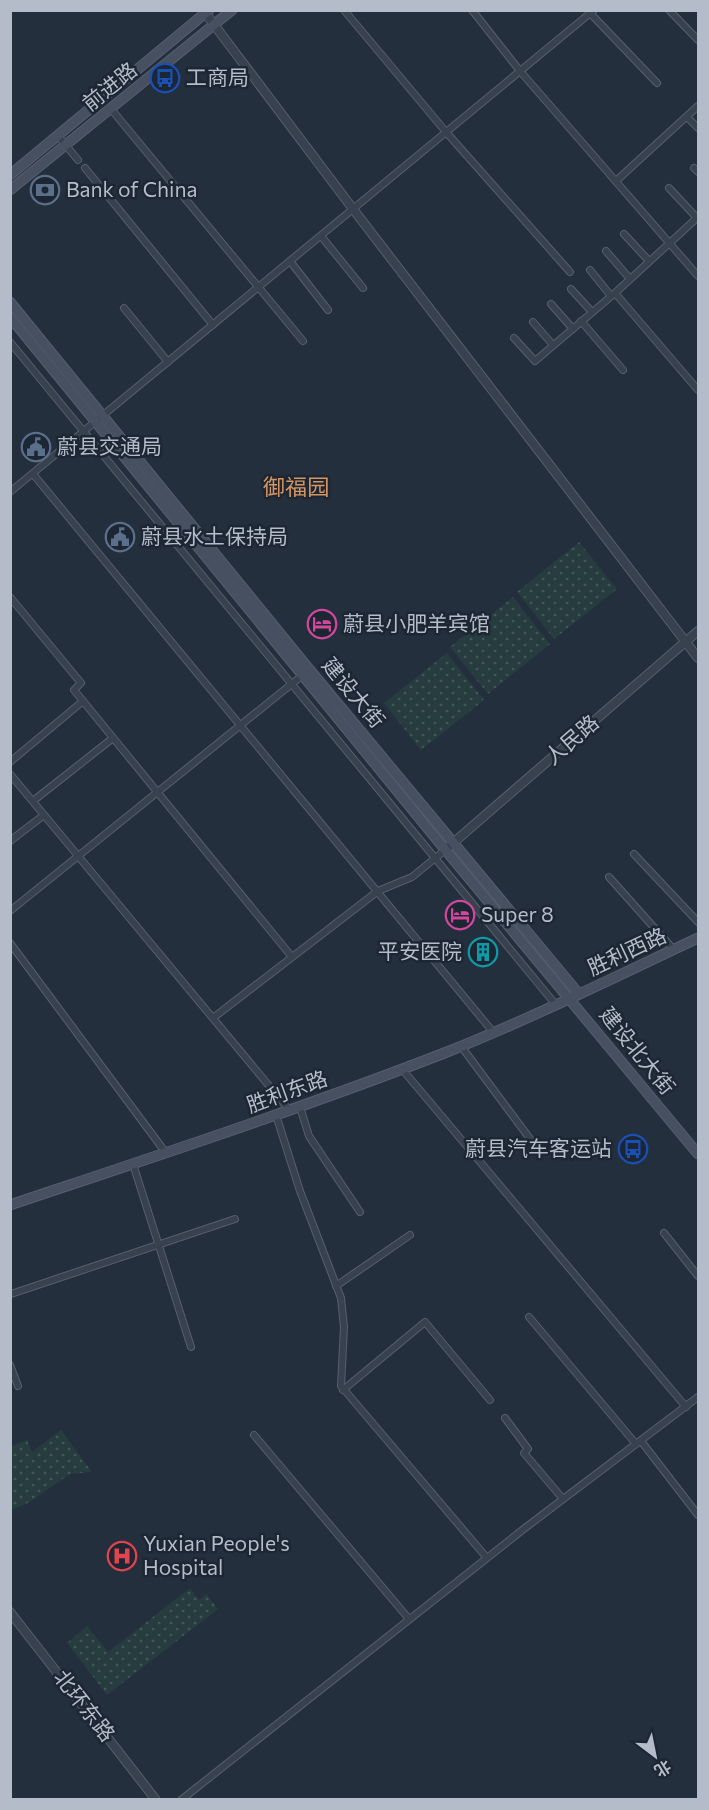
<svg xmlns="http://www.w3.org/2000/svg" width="709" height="1810" font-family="Commissioner,'Noto Sans SC',sans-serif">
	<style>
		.park { fill: url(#park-dots) }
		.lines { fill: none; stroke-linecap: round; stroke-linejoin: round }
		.minor-casing { stroke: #565f6c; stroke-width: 8 }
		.tertiary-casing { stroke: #565f6c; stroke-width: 10 }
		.secondary-casing { stroke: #565f6c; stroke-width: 11 }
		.minor { stroke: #38414e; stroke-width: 6 }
		.tertiary { stroke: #38414e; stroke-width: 8 }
		.secondary { stroke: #465061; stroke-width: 9 }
		.labels { text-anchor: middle; stroke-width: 5; stroke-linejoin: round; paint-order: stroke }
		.poi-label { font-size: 21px; fill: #b4bcc9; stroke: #1d2633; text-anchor: start }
		.street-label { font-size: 21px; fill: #b4bcc9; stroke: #1d2633 }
		.neighbourhood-label { font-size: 22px; fill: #d59563; stroke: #1d2633 }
	</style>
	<defs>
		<pattern id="park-dots" width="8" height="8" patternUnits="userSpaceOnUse" patternTransform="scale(1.5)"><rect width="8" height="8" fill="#263c3f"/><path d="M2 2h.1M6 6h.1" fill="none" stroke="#435659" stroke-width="1.8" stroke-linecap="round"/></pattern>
	</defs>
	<rect width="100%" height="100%" fill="#242f3e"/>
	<!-- park -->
	<g class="park">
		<path d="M579,542L617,589L554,639L517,592Z"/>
		<path d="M513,597L550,644L488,694L450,647Z"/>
		<path d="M447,653L484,700L421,750L384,703Z"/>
		<path d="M61,1430L92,1472L70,1474L28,1503L11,1510V1446L27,1440L32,1452Z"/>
		<path d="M190,1588L199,1600L206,1594L218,1609L107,1695L67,1643L87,1626L108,1652Z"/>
	</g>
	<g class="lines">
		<!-- minor casing -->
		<g class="minor-casing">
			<g id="minor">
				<path d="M344,10L446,132L570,272"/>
				<path d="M472,10L520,71L698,276"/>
				<path d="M669,10L698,40"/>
				<path d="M590,13L657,83"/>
				<path d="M111,109L303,341"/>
				<path d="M687,117L698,128"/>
				<path d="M58,136L78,160"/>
				<path d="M85,168L213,325"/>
				<path d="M694,168L698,172"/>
				<path d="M616,181L698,106"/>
				<path d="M669,188L697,218"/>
				<path d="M624,234L649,261"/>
				<path d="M321,236L363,288"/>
				<path d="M606,251L630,279"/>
				<path d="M290,261L328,310"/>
				<path d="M590,270L611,296"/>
				<path d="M571,289L592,312"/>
				<path d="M615,293L698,390"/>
				<path d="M551,304L573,329"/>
				<path d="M124,308L168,362"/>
				<path d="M581,321L623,370"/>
				<path d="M533,322L553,345"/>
				<path d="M514,338L535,361L615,293L698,217"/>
				<path d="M10,342L556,1005"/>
				<path d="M33,474L493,1032"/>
				<path d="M10,492L594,10"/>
				<path d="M10,597L81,683L74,690L292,957"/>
				<path d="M10,762L83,701"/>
				<path d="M10,774L290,1111"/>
				<path d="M33,801L113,738"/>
				<path d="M10,841L44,815"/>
				<path d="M634,854L698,922"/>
				<path d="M609,877L674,950"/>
				<path d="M10,911L304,674"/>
				<path d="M10,943L166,1153"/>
				<path d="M213,1018L378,891L412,877L445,850"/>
				<path d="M461,1046L536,1147"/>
				<path d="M402,1069L686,1407"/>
				<path d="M300,1107L309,1136L360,1212"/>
				<path d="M276,1115L300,1191L341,1298L344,1327L341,1386L487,1558"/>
				<path d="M133,1164L191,1347"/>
				<path d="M664,1233L698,1276"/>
				<path d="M336,1286L410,1235"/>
				<path d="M11,1294L235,1219"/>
				<path d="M529,1317L636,1444"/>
				<path d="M10,1365L18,1386"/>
				<path d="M343,1390L425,1322L490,1400"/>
				<path d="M505,1418L528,1449L524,1453L563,1499"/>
				<path d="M254,1435L409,1619"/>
				<path d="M641,1441L698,1515"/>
				<path d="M181,1800L525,1528L698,1397"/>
			</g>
		</g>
		<!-- tertiary casing -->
		<g class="tertiary-casing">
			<g id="tertiary">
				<path d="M203,10L353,209L698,658"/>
				<path d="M445,850L698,631"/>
				<path d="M10,1612L156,1800"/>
			</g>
		</g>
		<!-- secondary casing -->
		<g class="secondary-casing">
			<g id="secondary">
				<path d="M10,175L209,10"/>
				<path d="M10,190L232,10"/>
				<path d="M10,302L309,669L579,994"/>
				<path d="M10,317L438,841L698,1154"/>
				<path d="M10,1205C156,1156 303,1108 447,1052C532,1018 615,977 698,938"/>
			</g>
		</g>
		<!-- minor -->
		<use href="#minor" class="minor"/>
		<!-- tertiary -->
		<use href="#tertiary" class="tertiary"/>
		<!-- secondary -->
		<use href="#secondary" class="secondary"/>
	</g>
	<!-- icons -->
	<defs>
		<g id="bus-ring" transform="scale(1.5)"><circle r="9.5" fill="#1d2633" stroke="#1a4fb4" stroke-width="1.5"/><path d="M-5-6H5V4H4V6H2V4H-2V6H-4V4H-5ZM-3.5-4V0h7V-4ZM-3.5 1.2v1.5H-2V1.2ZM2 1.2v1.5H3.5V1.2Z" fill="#1a4fb4"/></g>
		<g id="bank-ring" transform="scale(1.5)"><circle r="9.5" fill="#1d2633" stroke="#5c6f8a" stroke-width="1.5"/><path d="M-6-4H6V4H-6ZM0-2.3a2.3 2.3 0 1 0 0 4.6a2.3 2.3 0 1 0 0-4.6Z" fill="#5c6f8a"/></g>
		<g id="civic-ring" transform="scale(1.5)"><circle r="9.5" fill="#1d2633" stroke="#5c6f8a" stroke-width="1.5"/><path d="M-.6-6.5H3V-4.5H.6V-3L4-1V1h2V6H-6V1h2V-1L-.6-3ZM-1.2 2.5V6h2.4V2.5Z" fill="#5c6f8a"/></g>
		<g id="hotel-ring" transform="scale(1.5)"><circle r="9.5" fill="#1d2633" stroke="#d1479c" stroke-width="1.5"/><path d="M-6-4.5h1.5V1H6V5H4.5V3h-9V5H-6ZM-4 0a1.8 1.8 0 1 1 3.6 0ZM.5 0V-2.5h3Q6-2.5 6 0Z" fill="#d1479c"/></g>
		<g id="building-ring" transform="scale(1.5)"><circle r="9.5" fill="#1d2633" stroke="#0f9aa8" stroke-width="1.5"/><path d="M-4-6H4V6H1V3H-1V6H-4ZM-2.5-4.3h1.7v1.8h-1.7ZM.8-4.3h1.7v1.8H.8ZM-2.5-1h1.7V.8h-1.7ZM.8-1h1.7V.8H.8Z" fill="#0f9aa8"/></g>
		<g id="hospital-ring" transform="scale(1.5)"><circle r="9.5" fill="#1d2633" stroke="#e0444e" stroke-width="1.5"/><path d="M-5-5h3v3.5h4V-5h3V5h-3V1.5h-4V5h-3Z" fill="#e0444e"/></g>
	</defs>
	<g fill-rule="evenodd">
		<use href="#bus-ring" x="165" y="78"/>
		<use href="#bank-ring" x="45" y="190"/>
		<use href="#civic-ring" x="36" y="447"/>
		<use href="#civic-ring" x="120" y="537"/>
		<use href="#hotel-ring" x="322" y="624"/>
		<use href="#hotel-ring" x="460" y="915"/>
		<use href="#building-ring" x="483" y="952"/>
		<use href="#bus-ring" x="633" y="1149"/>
		<use href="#hospital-ring" x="122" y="1556"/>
	</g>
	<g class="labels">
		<!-- poi labels -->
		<g class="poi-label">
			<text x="186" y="85">工商局</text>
			<text x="66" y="197">Bank of China</text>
			<text x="57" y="454">蔚县交通局</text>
			<text x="141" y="544">蔚县水土保持局</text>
			<text x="343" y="631">蔚县小肥羊宾馆</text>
			<text x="481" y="922">Super 8</text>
			<text x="462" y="959" text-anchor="end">平安医院</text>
			<text x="612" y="1156" text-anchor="end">蔚县汽车客运站</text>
			<text x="143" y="1551">Yuxian People's<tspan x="143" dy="24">Hospital</tspan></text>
		</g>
		<!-- street labels -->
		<g class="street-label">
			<text transform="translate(110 87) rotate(-39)" y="7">前进路</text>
			<text transform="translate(353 693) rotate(50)" y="7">建设大街</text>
			<text transform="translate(572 740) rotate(-41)" y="7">人民路</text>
			<text transform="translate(627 952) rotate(-25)" y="7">胜利西路</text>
			<text transform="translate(637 1051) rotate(51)" y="7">建设北大街</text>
			<text transform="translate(287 1092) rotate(-20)" y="7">胜利东路</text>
			<text transform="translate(84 1706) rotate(52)" y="7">北环东路</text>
		</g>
		<!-- neighbourhood labels -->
		<g class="neighbourhood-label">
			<text x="296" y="495">御福园</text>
		</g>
	</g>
	<!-- border -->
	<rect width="709" height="1810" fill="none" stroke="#b4bcc9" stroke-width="24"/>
	<!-- north arrow -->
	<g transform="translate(655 1756) rotate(148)" stroke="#1d2633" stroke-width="4.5" paint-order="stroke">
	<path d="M0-4.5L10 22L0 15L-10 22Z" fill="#b4bcc9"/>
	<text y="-9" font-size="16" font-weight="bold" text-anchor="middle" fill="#b4bcc9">北</text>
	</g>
</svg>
